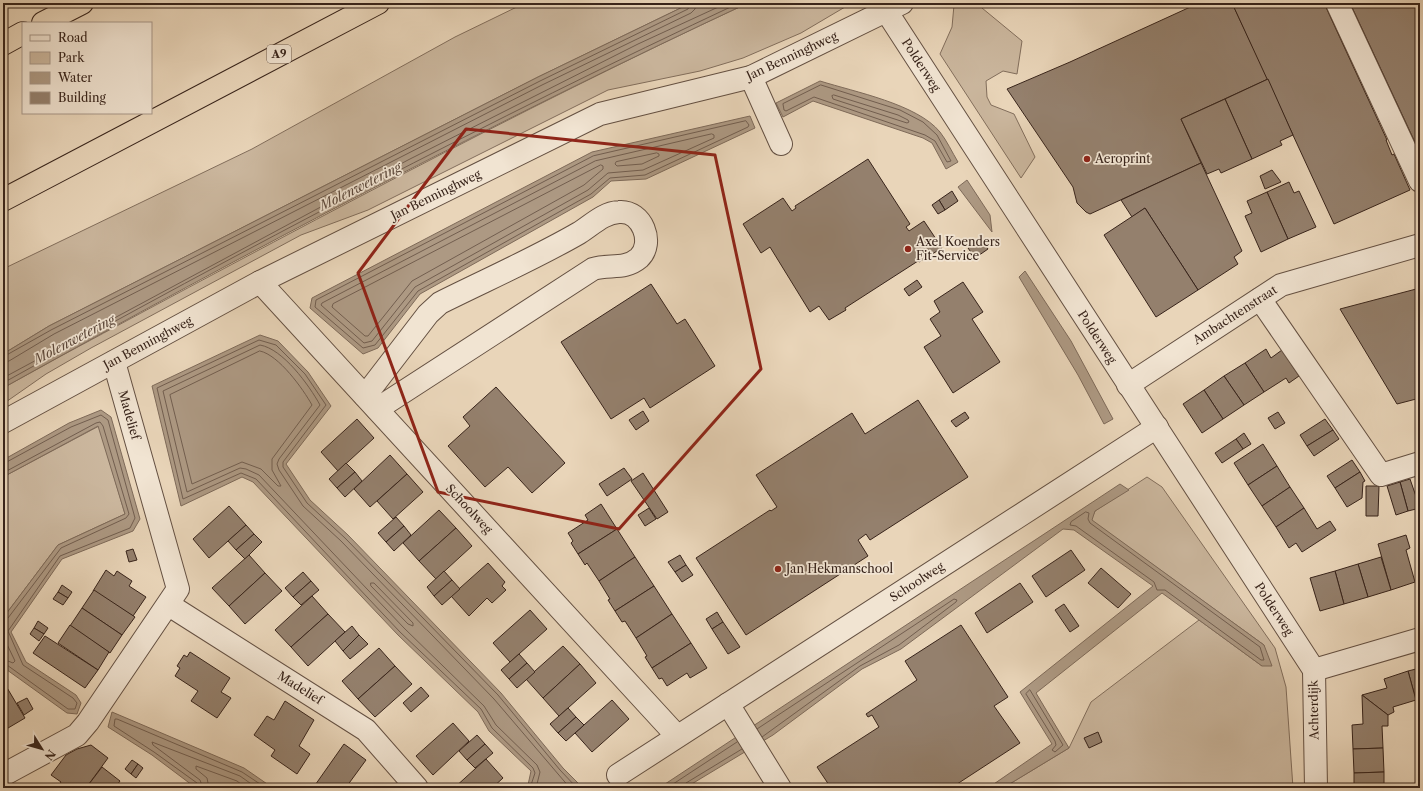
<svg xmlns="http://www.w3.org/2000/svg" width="1423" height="791" font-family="'Libre Caslon Text',serif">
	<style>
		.green { fill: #cbb79e; stroke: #826e5c }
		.water { fill: #ad9983; stroke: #7e6a59 }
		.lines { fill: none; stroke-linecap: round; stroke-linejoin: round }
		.shore { stroke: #725e4f; stroke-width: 1 }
		.building { fill: #94806d; stroke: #38241b }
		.minor-casing { stroke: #645042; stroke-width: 24 }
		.highway-casing { stroke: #38241b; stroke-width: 24 }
		.minor { stroke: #f1e4d2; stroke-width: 22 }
		.highway { stroke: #e9d5b9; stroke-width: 22 }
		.marked { fill: none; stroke: #8f2418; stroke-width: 3; stroke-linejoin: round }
		.poi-dot { fill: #8f2418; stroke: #f1e4d2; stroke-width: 1.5 }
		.labels { text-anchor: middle; stroke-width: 3.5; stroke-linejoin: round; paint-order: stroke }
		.shield { fill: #f1e4d2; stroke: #705e52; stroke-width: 1 }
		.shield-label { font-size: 11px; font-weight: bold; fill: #38241b }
		.street-label { font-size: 12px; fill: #38241b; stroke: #f1e4d2 }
		.poi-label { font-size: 12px; fill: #38241b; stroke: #f1e4d2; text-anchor: start }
		.water-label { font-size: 13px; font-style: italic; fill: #5b473a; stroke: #f1e4d2 }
	</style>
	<rect width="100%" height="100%" fill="#e9d5b9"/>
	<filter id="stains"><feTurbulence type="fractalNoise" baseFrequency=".005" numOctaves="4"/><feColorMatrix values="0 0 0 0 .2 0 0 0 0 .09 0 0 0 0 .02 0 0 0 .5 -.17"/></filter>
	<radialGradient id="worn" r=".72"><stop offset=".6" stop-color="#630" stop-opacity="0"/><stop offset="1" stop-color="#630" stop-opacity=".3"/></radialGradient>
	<!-- green -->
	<g class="green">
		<path d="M525,3H691L538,77L49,326L3,354V269L252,149L455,37Z"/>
		<path d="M748,3H848L845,7L801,33L743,58L700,71L608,90L368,210L301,235L91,348L46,374L3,404V388L61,356C288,234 514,112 748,3Z"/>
		<path d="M957,3H991L982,8L1022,41L1017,74L1003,71L986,81L987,97L991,105L1014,114L1035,157L1021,178L940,54L952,27L954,5Z"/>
		<path d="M99,426L125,514L58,545L3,618V477Z"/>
		<path d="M1147,477L1162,487L1275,648L1286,687L1293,788H1003L1069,748L1091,702L1199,620L1262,666L1264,645L1091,520L1095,511Z"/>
	</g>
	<!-- water -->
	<g class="water">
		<path d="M691,3H748C495,121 247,252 3,388V354L49,326L538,77Z"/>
		<path d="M820,81C855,92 917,104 940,132C947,141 952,152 958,162L946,169L932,143L923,138L813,101L783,117L776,103Z"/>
		<path d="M750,116L755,128L646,179L611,181L593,197L420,294L378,348L363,354L310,308L312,298L592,152Z"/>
		<path d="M967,180L990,215L992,232L958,187Z"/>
		<path d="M1025,271L1071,341L1113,419L1104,424L1078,375L1019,277Z"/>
		<path d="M260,335L278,341L308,372L331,406L286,464L310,500L348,535L501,693L563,768L583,788H524L528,785L531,771L489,731L478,712L398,635L253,482L242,477L181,506L152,386Z"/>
		<path d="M101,410L111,417L140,519L133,531L62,559L11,632L26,662L76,695L81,703L77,714L67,713L3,667V618L58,545L125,514L98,426L3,477V460L69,423Z"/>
		<path d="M1120,484L1129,490L1095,511L1092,520L1264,645L1272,666H1262L1162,593L1036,693L1069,748L1003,788H988L1052,744L1020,692L1153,586L1074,530L1063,529L901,649L862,669L773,735L685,788H659Z"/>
		<path d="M112,712L244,768L273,788H196L152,755L108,727Z"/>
	</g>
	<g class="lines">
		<!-- shore -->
		<g class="shore">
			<path d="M821,85L900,110L923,122L937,135L951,161L947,162L935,141L925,135L814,97L786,111L784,110L783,104Z"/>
			<path d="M834,95L898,115L908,120L909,122L907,123L833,99L832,96Z"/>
			<path d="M746,121L749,125L748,127L645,175L610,178L591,194L418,291L375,345L363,348L315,307L316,300L593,156Z"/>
			<path d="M712,134L714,135V138L643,170L608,173L588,190L415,287L372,341L364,343L321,305L322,303L595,161Z"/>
			<path d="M657,153L659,154V156L642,164L617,166L615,164L616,162Z"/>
			<path d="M601,165L603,166V169L584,185L412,281L368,336H365L332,307L333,304Z"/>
			<path d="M260,351C279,355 303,389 312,405L272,459V470L281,486H278L261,469L242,462L192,484L170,395Z"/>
			<path d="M3,357L51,330L540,81L688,9L691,3"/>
			<path d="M3,362L9,361L54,334L542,85L691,13L695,9L696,3"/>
			<path d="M3,378L408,160L638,44L727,3"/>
			<path d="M3,383C244,249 489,120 739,3"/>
			<path d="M3,464L71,427L101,415L108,420L135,518L130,528L60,556L8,631L23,665L73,698L77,703L75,709H68L7,665L3,664"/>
			<path d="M3,473L96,423L100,422L103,426L129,514L126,518L61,548L8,618L3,620"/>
			<path d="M1086,512L1089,513L1088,519L1090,523L1260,647L1264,660H1261L1165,590H1157L1154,582L1076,526L1070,525L1071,522Z"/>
			<path d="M371,583H374L413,623V626L408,624L371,586Z"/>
			<path d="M3,636L15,661L13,663L3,659"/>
			<path d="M1030,690L1063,745L1055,752L1052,750L1056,745L1055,741L1026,694Z"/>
			<path d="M757,729L954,599L957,600L956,602L899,645L860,666L762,737"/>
			<path d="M198,788L197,783L154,752L114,726L115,719H117L242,772L266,788"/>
			<path d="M203,788L200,780L153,745L152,742L240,776L257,788"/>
			<path d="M209,788L207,778L196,769V766L237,781L246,788"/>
			<path d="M530,788L535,773L533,768L492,728L481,709L400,632L256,479L241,473L183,499L157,388L259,340L276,345L305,374L326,405L283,462V467L307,503L345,538L498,695L560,770L577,788"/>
			<path d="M536,788L540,772L537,765L496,725L484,706L404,628L259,475L246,469L240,468L187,492L163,391L260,345C283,349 309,385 320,405L279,459L277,464L279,470L303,506L341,541L494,699L570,788"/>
			<path d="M667,788L737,742"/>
			<path d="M684,788L686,783L742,749"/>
		</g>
	</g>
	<!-- building -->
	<g class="building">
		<path d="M1199,3H1232L1268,79L1181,119L1201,163L1090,214L1086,212L1077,203L1073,187L1007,89L1070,62Z"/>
		<path d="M1232,3H1324L1387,140H1386L1392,155L1394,154L1410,190L1334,224Z"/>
		<path d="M1350,3H1420V153Z"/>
		<path d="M1268,79L1293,135L1280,141L1282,145L1252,159L1225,99Z"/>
		<path d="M1225,99L1252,159L1221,173L1219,169L1207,174L1181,119Z"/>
		<path d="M868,159L910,224L906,227L909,231L924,221L942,248L919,262L918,261L845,308L846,310L829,320L819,306L810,312L770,247L761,253L743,224L783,198L792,211L796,208L795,206Z"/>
		<path d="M1201,163L1242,251L1234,257L1238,264L1198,290L1145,208L1132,217L1121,200Z"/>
		<path d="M1272,170L1281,182L1265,189L1260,176Z"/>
		<path d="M1289,182L1294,193L1299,191L1316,227L1288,239L1267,192Z"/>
		<path d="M952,191L958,201L945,210L939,200Z"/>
		<path d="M1267,192L1288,239L1261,252L1245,216L1252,213L1247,201Z"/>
		<path d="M939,200L945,210L938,214L932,205Z"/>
		<path d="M1145,208L1198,290L1156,317L1104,235Z"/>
		<path d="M981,239L988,249L975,258L968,248Z"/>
		<path d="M917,280L922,287L909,296L904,289Z"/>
		<path d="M963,282L983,312L972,319L1000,362L953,393L924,347L941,336L930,319L940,312L934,301Z"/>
		<path d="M651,284L677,324L685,319L715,366L650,408L644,398L611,419L561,342Z"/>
		<path d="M1420,288V398L1397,404L1340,309Z"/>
		<path d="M1266,349L1271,358L1282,350L1299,376L1289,383L1286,378L1264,392L1245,363Z"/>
		<path d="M1245,363L1264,392L1244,405L1224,376Z"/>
		<path d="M1224,376L1244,405L1223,419L1204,390Z"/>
		<path d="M496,387L565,463L532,493L508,467L485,487L448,446L470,426L463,417Z"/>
		<path d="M1204,390L1223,419L1202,433L1183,404Z"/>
		<path d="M918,400L968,477L870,540L866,534L858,540L868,556L746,635L696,558L770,510L771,511L777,507L756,475L852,413L865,434Z"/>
		<path d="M643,411L649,421L636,430L629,420Z"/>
		<path d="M965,412L969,418L956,427L951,421Z"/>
		<path d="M1278,412L1285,423L1275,429L1268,418Z"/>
		<path d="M357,419L374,438L338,471L321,452Z"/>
		<path d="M1325,419L1333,430L1307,446L1300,435Z"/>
		<path d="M1333,430L1339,439L1314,456L1307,446Z"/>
		<path d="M1244,433L1251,444L1243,449L1236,439Z"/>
		<path d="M1236,439L1243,449L1222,463L1215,453Z"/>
		<path d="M1263,444L1277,466L1248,485L1234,463Z"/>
		<path d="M390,455L407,474L370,507L354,489Z"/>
		<path d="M1352,460L1360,472L1335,488L1327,476Z"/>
		<path d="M346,463L355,472L337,488L329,479Z"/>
		<path d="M1277,466L1290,487L1262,506L1248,485Z"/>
		<path d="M624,468L632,479L607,496L599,484Z"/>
		<path d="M355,472L362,481L345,497L337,488Z"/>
		<path d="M1360,472L1365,481L1363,482L1362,498L1347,507L1335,488Z"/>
		<path d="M643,473L668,512L657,519L631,481Z"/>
		<path d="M407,474L423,492L393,519L377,501Z"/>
		<path d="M1410,479L1420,508L1408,511L1400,482Z"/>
		<path d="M1400,482L1408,511L1396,515L1387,486Z"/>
		<path d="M1366,486H1379L1378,516H1366Z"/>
		<path d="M1290,487L1304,508L1276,527L1262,506Z"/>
		<path d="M601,504L617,529L578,554L571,543L573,541L568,533L588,520L585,515Z"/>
		<path d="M229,506L246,525L209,558L193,539Z"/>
		<path d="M649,508L656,519L645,526L638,515Z"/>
		<path d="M1304,508L1317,529L1330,521L1336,530L1302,552L1296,543L1289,548L1276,527Z"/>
		<path d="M439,510L456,528L419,561L403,543Z"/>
		<path d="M396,517L404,526L386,542L378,533Z"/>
		<path d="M246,525L254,534L236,550L228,541Z"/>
		<path d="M404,526L411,535L394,551L386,542Z"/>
		<path d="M456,528L472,546L436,579L419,561Z"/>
		<path d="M617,529L635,557L599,581L587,563L585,565L578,554Z"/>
		<path d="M254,534L262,542L245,559L236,550Z"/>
		<path d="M1406,535L1410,548L1406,550L1415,582L1391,590L1378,544Z"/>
		<path d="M133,549L137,560L129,562L126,551Z"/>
		<path d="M1071,550L1085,570L1046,597L1032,576Z"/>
		<path d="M249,555L265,573L229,606L212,588Z"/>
		<path d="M680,555L686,565L675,572L668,562Z"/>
		<path d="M635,557L654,586L615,611L608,600L610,599L599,581Z"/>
		<path d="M1381,557L1391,590L1368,597L1358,564Z"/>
		<path d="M488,563L505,582L502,586L506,590L492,603L487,598L469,616L451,596Z"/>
		<path d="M1358,564L1368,597L1344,604L1335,571Z"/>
		<path d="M686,565L693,575L682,582L675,572Z"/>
		<path d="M1101,568L1131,594L1118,608L1088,583Z"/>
		<path d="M106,570L114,576L117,571L132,581L129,586L146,597L133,616L93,591Z"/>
		<path d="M444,571L452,580L434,596L427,587Z"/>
		<path d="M1335,571L1344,604L1320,611L1310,578Z"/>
		<path d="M303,572L311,581L293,597L285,588Z"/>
		<path d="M265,573L282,591L245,624L229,606Z"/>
		<path d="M452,580L460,589L442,605L434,596Z"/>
		<path d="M311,581L319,590L301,605L293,597Z"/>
		<path d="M1020,583L1033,602L987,633L975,613Z"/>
		<path d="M62,585L72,592L68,598L58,592Z"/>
		<path d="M654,586L672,614L636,638L625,621L622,622L615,611Z"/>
		<path d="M94,590L135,617L122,635L82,608Z"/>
		<path d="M58,592L68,598L63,605L53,599Z"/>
		<path d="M312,596L328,614L291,647L275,630Z"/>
		<path d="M1064,604L1079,626L1070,632L1055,610Z"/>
		<path d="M82,608L122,635L110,653L70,626Z"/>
		<path d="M530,610L547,629L510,662L493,643Z"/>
		<path d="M717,612L723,622L712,629L706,619Z"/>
		<path d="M328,614L345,632L308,666L291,647Z"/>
		<path d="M672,614L691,643L652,668L645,657L647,656L636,638Z"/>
		<path d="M38,621L48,628L44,634L34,628Z"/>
		<path d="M723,622L740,647L728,654L712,629Z"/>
		<path d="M70,625L109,652L98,670L58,643Z"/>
		<path d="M961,625L1008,697L994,706L1020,743L951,788H831L817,767L879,727L872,715L868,717L866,714L917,680L905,661Z"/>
		<path d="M352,626L359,635L343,651L335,641Z"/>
		<path d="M34,628L44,634L39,641L30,634Z"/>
		<path d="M359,635L368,644L350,659L343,651Z"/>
		<path d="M45,636L98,670L85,688L33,653Z"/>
		<path d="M691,643L707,668L690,678L687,673L667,686L662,678L659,679L652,668Z"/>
		<path d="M563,646L580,664L543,698L526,679Z"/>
		<path d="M379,648L395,666L358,699L342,681Z"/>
		<path d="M190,652L230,678L221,692L231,698L217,718L191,701L198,691L175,676L180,668L177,666L184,655L187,657Z"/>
		<path d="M519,654L527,663L509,679L501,670Z"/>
		<path d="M527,663L535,672L517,688L509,679Z"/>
		<path d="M580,664L596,683L559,716L543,698Z"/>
		<path d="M395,666L412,684L375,717L358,699Z"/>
		<path d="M1420,668V699L1416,700L1408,671Z"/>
		<path d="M1408,671L1416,700L1393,707L1394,712L1388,715L1362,695L1387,688L1384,679Z"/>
		<path d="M3,681L25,718L3,731Z"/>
		<path d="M421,687L429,696L411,712L403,703Z"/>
		<path d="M1362,695L1388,715V726H1382L1383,748L1353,749L1352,725L1363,724Z"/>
		<path d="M27,698L33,709L24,715L17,703Z"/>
		<path d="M612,700L629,719L592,752L575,733Z"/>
		<path d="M285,701L314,720L299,746L310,754L297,774L271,756L275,750L254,735L267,716L274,720Z"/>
		<path d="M568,708L576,717L558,733L550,724Z"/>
		<path d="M576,717L584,725L566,741L558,733Z"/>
		<path d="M453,723L469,741L433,775L416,756Z"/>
		<path d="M1098,732L1102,742L1089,748L1084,738Z"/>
		<path d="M477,735L485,744L467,760L459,751Z"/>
		<path d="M344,744L366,760L347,786L350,788H313Z"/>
		<path d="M485,744L493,753L475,768L467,760Z"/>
		<path d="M91,745L108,758L86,788H57L61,782L51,775L66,755L77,749Z"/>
		<path d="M1383,748L1384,772L1354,773L1353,749Z"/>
		<path d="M486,759L503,778L492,788H454Z"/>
		<path d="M132,760L138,764L131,774L125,769Z"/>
		<path d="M138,764L143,768L136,778L131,774Z"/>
		<path d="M102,767L120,781L115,788H86Z"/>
		<path d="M1384,772V788H1354V773Z"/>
	</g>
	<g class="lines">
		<!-- minor casing -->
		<g class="minor-casing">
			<g id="minor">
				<path d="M881,3L1314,670"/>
				<path d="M1337,3L1420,181"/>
				<path d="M751,77L781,144"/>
				<path d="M260,282L677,736"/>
				<path d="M1260,299L1381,475L1420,463"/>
				<path d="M1128,385L1281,285L1420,245"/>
				<path d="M365,396L428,314L440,303C486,280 534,259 579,233C592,225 603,213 619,212C642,210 655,243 639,258C625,270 609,264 593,269L377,409"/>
				<path d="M3,422L260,282L600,114L751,77L902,3"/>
				<path d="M169,605L366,730L417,788"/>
				<path d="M1314,670L1316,788"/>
				<path d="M1314,670L1420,639"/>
				<path d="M728,704L780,788"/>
				<path d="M3,775L77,735L88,722L178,589L114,362"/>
				<path d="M618,775L1157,427"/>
			</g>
		</g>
		<!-- highway casing -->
		<g class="highway-casing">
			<g id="highway">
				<path d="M43,23L82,3"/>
				<path d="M3,44L23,33"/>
				<path d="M3,200L378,3"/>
			</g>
		</g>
		<!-- minor -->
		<use href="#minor" class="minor"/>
		<!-- highway -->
		<use href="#highway" class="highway"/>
	</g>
	<!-- marked area -->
	<path class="marked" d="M466,129L715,155L761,369L619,529L438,492L358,273Z"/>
	<!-- markers -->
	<g class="poi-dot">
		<circle cx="1087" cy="159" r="4"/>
		<circle cx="908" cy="249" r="4"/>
		<circle cx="778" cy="569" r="4"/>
	</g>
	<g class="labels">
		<!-- shield labels -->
		<rect class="shield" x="267" y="45" width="24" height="18" rx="3"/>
		<g class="shield-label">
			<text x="279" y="58">A9</text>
		</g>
		<!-- street labels -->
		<g class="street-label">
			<text transform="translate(792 56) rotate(-25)" y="4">Jan Benninghweg</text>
			<text transform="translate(921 65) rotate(57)" y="4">Polderweg</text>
			<text transform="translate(436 195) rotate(-26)" y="4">Jan Benninghweg</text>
			<text transform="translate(1235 315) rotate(-33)" y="4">Ambachtenstraat</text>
			<text transform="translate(1097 337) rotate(57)" y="4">Polderweg</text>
			<text transform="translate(148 343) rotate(-28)" y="4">Jan Benninghweg</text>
			<text transform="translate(129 415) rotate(74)" y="4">Madelief</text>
			<text transform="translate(469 509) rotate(47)" y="4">Schoolweg</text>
			<text transform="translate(917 582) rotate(-33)" y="4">Schoolweg</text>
			<text transform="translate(1274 609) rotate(57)" y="4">Polderweg</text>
			<text transform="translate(300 688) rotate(32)" y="4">Madelief</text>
			<text transform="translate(1314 710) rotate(-91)" y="4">Achterdijk</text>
		</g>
		<!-- poi labels -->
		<g class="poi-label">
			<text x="1095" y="163">Aeroprint</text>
			<text x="916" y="246">Axel Koenders<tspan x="916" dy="14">Fit-Service</tspan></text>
			<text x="786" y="573">Jan Hekmanschool</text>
		</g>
		<!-- water labels -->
		<g class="water-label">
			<text transform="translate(360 186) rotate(-27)" y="5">Molenwetering</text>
			<text transform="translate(74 339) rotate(-28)" y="5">Molenwetering</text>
		</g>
	</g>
	<!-- margin -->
	<rect width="1423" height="791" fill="none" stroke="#e9d5b9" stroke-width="16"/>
	<rect x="4" y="4" width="1415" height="783" fill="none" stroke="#38241b" stroke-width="2"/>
	<rect x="8" y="8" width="1407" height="775" fill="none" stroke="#38241b"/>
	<!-- legend -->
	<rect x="22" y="22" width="130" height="92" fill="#f1e4d2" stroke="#a79789"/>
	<rect x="30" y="35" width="20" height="6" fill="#f1e4d2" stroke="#a79789"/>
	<text x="58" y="42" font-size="12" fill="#38241b">Road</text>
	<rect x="30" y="52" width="20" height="12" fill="#cbb79e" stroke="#a79789"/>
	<text x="58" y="62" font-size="12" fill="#38241b">Park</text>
	<rect x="30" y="72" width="20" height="12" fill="#ad9983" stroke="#a79789"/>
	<text x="58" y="82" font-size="12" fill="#38241b">Water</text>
	<rect x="30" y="92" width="20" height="12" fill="#94806d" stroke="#a79789"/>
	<text x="58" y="102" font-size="12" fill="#38241b">Building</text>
	<!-- north arrow -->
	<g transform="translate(42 749) rotate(127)" stroke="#f1e4d2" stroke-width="3" paint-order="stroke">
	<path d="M0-3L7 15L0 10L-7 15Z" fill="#38241b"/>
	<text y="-6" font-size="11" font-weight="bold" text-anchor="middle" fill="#38241b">N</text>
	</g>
	<rect width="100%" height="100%" filter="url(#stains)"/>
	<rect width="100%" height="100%" fill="url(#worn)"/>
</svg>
